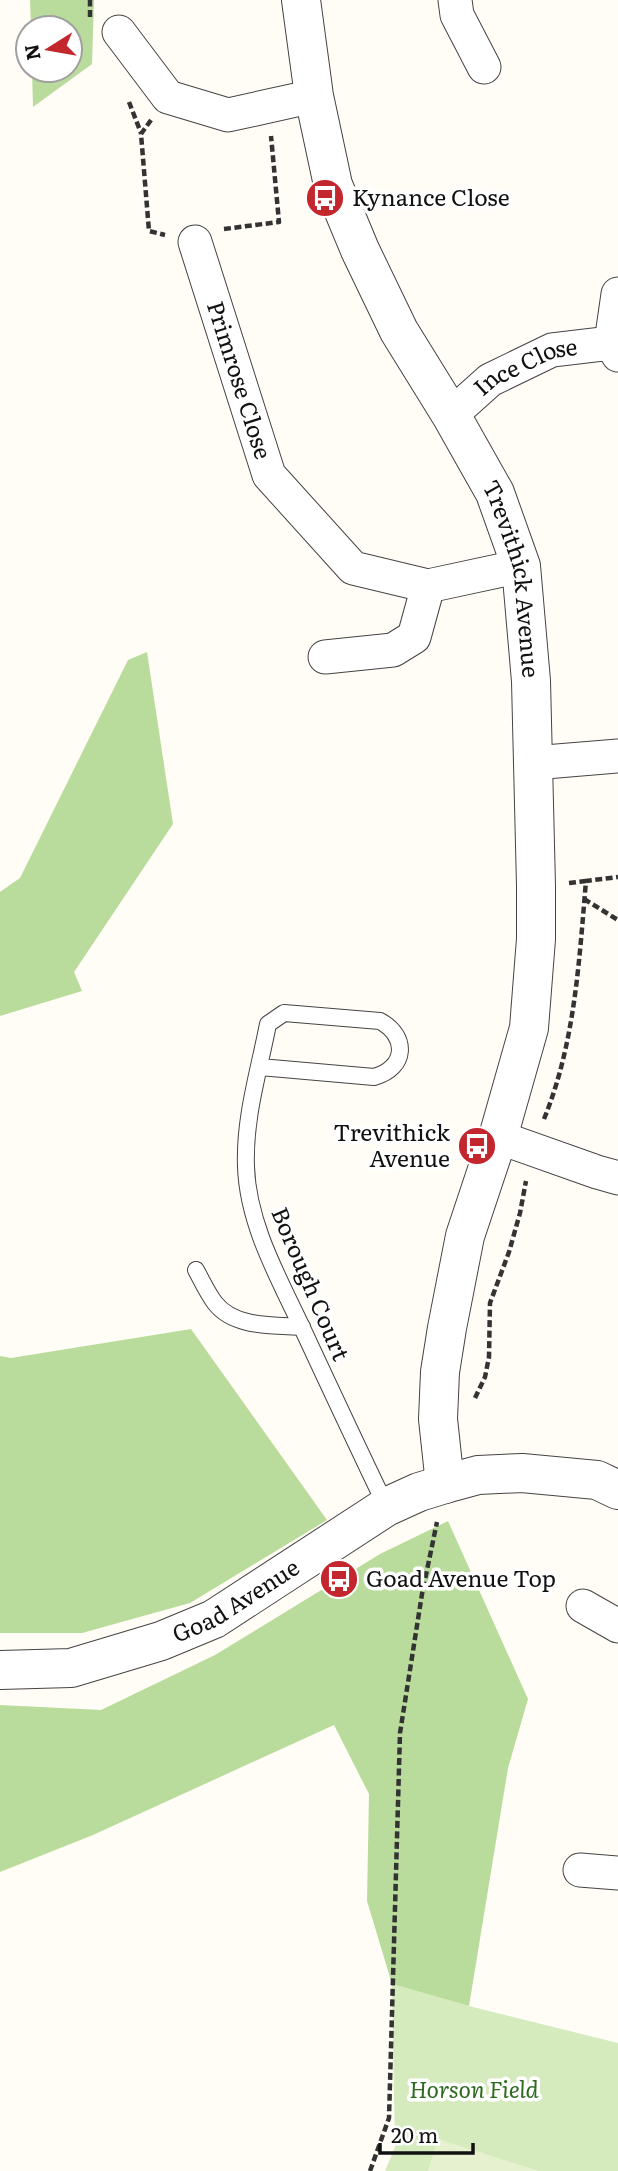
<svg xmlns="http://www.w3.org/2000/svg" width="618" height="2171" font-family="Literata,serif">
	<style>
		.green { fill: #d5ebbd }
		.forest { fill: #b9dc9c }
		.pitch { fill: #e6f2cf }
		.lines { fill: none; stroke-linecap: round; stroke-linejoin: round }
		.service-casing { stroke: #444; stroke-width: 18 }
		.minor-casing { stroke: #444; stroke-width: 35 }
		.tertiary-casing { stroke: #444; stroke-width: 40 }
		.path { stroke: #333; stroke-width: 4.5; stroke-dasharray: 7 3.5; stroke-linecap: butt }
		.service { stroke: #fff; stroke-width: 16 }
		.minor { stroke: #fff; stroke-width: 33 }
		.tertiary { stroke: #fff; stroke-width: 38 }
		.labels { text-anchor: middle; stroke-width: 7; stroke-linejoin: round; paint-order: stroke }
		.poi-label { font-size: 23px; fill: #111; stroke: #fff; text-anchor: start }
		.street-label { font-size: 23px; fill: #111; stroke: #fff }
		.park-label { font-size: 23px; font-style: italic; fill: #2f6b1f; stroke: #fff }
	</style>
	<rect width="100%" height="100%" fill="#fffdf5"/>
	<!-- green -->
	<path class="green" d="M392,1984L469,2006L618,2043V2171H385L395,2147Z"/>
	<!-- forest -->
	<g class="forest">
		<path d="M30,0H94L92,64L33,107L32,70H70V28H31Z"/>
		<path d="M147,652L173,824L74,972L82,991L0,1016V892L20,878L128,660Z"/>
		<path d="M191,1329L327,1520L190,1603L82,1633H0V1356L11,1358Z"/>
		<path d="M448,1521L528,1699L508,1768L469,2006L392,1984L367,1901L369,1794L334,1725L93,1835L0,1872V1705L101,1710L215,1655L380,1554Z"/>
	</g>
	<!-- pitch -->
	<path class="pitch" d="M438,2139L539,2171H428Z"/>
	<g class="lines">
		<!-- service casing -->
		<g class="service-casing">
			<g id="service">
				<path d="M260,1067L374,1077C407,1068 408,1036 380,1021L284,1013L268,1024C259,1071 244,1118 246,1167C248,1226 280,1280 304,1332C331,1390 358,1448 386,1506"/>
				<path d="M196,1270C202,1281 208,1294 215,1303C234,1328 274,1325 302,1327"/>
			</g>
		</g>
		<!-- minor casing -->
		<g class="minor-casing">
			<g id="minor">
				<path d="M455,0L457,15L484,67"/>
				<path d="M119,32L168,97L228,115L314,96"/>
				<path id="s1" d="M195,242L269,475L353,568L428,586L521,566"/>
				<path d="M611,343L618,294"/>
				<path id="s2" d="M451,415L490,380L552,350L611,343L618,355"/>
				<path d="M325,657L393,650L414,637L428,586"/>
				<path d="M533,763L618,756"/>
				<path d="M498,1137L597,1172L618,1178"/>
				<path d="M583,1606L618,1626"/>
				<path d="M580,1870L618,1873"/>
			</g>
		</g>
		<!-- tertiary casing -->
		<g class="tertiary-casing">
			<g id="tertiary">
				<path id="s3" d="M301,0L314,96L333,185L360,250L399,331L451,415L495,493L521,566L531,681L536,886V939L529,1028L498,1137L465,1236L447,1328L440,1372L438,1419L445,1484"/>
				<path id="s4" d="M0,1670L71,1668L161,1641L214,1619L386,1507L419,1492L445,1484L478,1475L522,1473L597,1480L618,1490"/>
			</g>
		</g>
		<!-- path -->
		<g class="path">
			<path d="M90,17V0"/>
			<path d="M129,102L141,133"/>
			<path d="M151,120L141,134L149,231L165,235"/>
			<path d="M224,229L279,222L271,136"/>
			<path d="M569,883L586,881"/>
			<path d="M584,899L618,920"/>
			<path d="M544,1119C575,1043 579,962 586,881L618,877"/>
			<path d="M475,1398L485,1377L489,1357L490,1303L509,1252L520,1213L526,1181"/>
			<path d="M370,2171L389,2118L400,1733L422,1594L437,1522"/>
		</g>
		<!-- service -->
		<use href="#service" class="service"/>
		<!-- minor -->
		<use href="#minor" class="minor"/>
		<!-- tertiary -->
		<use href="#tertiary" class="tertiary"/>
	</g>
	<!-- icons -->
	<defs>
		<g id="bus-disc" transform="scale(2.0125)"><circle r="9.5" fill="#c4262e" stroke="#fff"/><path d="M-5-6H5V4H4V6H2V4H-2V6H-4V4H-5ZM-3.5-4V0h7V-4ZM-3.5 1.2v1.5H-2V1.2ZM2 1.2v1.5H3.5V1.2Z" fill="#fff"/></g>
	</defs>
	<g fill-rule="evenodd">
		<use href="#bus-disc" x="325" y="198"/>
		<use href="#bus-disc" x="477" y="1146"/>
		<use href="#bus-disc" x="339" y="1579"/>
	</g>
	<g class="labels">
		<!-- poi labels -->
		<g class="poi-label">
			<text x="352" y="206">Kynance Close</text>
			<text x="450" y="1141" text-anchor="end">Trevithick<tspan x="450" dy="26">Avenue</tspan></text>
			<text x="366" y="1587">Goad Avenue Top</text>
		</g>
		<!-- street labels -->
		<g class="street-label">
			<text dy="8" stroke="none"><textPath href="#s2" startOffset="91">Ince Close</textPath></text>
			<text dy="8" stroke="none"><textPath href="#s1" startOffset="145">Primrose Close</textPath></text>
			<text dy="8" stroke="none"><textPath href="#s3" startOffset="625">Trevithick Avenue</textPath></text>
			<text transform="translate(310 1284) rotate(67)" y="8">Borough Court</text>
			<text dy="8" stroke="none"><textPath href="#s4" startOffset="250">Goad Avenue</textPath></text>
		</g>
		<!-- park labels -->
		<g class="park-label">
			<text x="474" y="2098">Horson Field</text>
		</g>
	</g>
	<!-- north arrow -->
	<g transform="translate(49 49) rotate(259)"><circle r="33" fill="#ffffff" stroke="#a0a0a0" stroke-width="2"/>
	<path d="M0-5L12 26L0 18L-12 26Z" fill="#c4262e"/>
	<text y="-10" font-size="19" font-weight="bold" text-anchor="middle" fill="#111111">N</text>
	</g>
	<!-- scale -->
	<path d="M380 2143v10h93v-10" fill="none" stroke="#111111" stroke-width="3.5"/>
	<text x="391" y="2143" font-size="21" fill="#111111" stroke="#ffffff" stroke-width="5" paint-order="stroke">20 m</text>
</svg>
